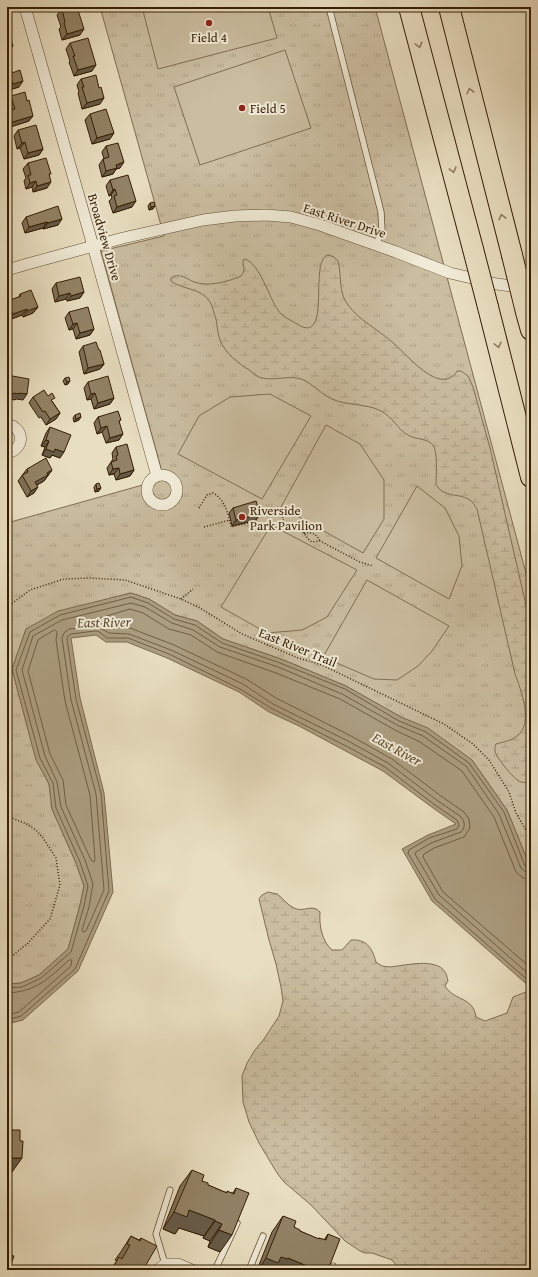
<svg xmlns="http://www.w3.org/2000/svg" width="538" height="1277" font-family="'Gentium Book Plus',serif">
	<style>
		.grass { fill: url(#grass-tufts); stroke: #806e52 }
		.wetland { fill: url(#wetland-marsh); stroke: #806e52 }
		.garden { fill: #cabda0; stroke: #806e52 }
		.water { fill: #ab9d80; stroke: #7c6a4e }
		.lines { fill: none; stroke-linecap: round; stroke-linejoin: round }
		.shore { stroke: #705e42; stroke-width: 1 }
		.lane-casing { stroke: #624e32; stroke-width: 7 }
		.street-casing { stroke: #624e32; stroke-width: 12 }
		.highway-casing { stroke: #351e03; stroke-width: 22 }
		.path { stroke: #351e03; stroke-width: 1.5; stroke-dasharray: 1 2; stroke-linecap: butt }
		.lane { stroke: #f0ead6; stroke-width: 5.5 }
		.street { stroke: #f0ead6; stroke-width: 11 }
		.highway { stroke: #e8dec0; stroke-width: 20 }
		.highway-bridge-casing { stroke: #351e03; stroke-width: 22; stroke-linecap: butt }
		.highway-bridge { stroke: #e8dec0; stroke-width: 20 }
		.wall { fill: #7e7057; stroke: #351e03 }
		.shaded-wall { fill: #665b47; stroke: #351e03 }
		.building { fill: #928265; stroke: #351e03 }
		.oneway { stroke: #8e7e62 }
		.poi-dot { fill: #8f2418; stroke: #f0ead6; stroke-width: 1.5 }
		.labels { text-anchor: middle; stroke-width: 4; stroke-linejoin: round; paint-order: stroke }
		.poi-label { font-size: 13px; fill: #351e03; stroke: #f0ead6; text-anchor: start }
		.street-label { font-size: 13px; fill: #351e03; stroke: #f0ead6 }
		.water-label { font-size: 14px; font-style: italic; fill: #5e4a2f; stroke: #f0ead6 }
	</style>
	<defs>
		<pattern id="grass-tufts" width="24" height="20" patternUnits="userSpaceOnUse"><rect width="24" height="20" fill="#cabda0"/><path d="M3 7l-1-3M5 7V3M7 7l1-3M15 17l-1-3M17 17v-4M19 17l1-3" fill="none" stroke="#aea288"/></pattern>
		<pattern id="wetland-marsh" width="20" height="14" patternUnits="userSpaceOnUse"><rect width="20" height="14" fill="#cabda0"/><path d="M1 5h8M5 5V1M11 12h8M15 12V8" fill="none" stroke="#aea288"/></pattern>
	</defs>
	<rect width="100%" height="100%" fill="#e8dec0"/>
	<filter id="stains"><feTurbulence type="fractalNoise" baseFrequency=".005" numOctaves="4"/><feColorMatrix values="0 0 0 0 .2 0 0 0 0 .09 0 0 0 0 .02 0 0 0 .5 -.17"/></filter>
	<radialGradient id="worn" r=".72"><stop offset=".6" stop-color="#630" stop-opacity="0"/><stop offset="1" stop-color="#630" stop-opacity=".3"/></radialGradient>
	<!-- grass -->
	<path class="grass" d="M100,7H375L531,592V869L507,810L472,760L428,729L401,717L346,686L281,659L223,639L197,621L175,615L149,599L130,593L102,601L26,629L12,669L36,759L49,784L52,809L76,863L84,886L80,905L68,949L39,975L21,983L7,984V523L164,479L101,251L164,236Z"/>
	<!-- wetland -->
	<g class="wetland">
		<path d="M328,255L334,257L338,261C342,276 338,292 348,305C359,320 377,329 391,341C404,352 419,371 436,378C444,381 453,379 457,371H461L468,376L473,387L490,448L531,627V782C528,782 524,783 521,782C514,780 499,760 496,754C494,750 495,747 496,744C503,742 511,741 517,736C534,724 521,690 515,674L477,509C475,507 474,503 471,501C461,492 443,499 436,484C436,476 438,452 433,445C427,438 416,440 408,435C397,429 393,417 381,411C366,403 347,406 332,399C321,394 312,383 301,379C288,375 275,381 262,378C257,377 253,373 249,370C238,363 225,353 220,340C218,334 217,326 216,319C214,314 213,307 210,302C202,288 183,290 171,281V278C178,272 187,279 194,282C209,287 227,282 241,276C246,271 243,266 243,260L245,259C260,264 269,298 278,310C282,317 291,320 297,324C333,347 308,260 328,255Z"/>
		<path d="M268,892C271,893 274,893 277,894C283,898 287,905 294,908C304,913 312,903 320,912C319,926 322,941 332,950H342L351,940C366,939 372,947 376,962L382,966L389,967C404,966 436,957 445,972C447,974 447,978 448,981L445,986C455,1002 473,996 476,1017L485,1021L507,1013L513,997L531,990V1270H400L392,1260L372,1253H365L360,1251L345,1241L311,1205L284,1182L277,1173L259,1143L249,1122L243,1102L242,1076L247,1063L255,1050L264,1039L279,1016L283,1001L281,987L276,964L269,940L259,899L262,895Z"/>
	</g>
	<!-- garden -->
	<g class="garden">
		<path d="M142,7H268L277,38L158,69Z"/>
		<path d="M285,50L311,128L200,165L174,87Z"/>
		<path d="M270,394L311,416L262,499L178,454L199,416L230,397Z"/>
		<path d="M326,425L360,444L384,480V519L363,553L281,507Z"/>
		<path d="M417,486L445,508L459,536L462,566L449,599L376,558Z"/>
		<path d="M271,525L357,570L327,617L302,630L267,633L221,607Z"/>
		<path d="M367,580L449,626L432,651L418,666L397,680L374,679L323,657Z"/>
	</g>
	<!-- water -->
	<path class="water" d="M131,593L149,599L175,615L197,621L223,639L281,659L346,686L401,717L428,728L472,760L507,810L531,869V988L432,901L402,849L428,835L456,824L433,808L383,771L299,726L269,712L239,692L167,658L127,642H106L96,635L71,638L80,698L104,793L113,892L78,971L23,1020L7,1024V984L21,983L39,975L68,949L80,905L84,886L76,863L52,809L49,784L36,760L12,669L26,629L58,611Z"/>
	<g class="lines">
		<!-- shore -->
		<g class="shore">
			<path d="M55,630L57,632L56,640L65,701L90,795L95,859L94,862L91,860L66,805L63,780L50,754L28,671L38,640Z"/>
			<path d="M531,873L526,872L521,868L499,814L466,766L423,736L397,725L342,694L278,667L220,647L193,630L172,623L145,607L131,603L62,620L33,636L22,670L45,756L57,782L61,807L85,860L93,884L89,907L82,930L83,932L86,931L104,890L96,794L71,700L62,638L64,633L69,629L97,626L109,633L129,634L171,650L243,684L273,704L348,741L388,763L438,801L460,816C465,821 466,827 461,832L431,843L416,852L415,854L439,895L531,976"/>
			<path d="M531,879L523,878L516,872L494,817L462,771L420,742L395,730L340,699L276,673L217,652L191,635L169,629L143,613L130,609L100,618V620L111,627L130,628L174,645L246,679L276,698L351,736L392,759L441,796L464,812L469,819L470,828L464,837L434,848L424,854L423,857L443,892L531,968"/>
			<path d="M7,988L22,987L41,978L71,952L84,906L88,886L80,862L56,808L53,783L40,758L16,670L30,632L60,615L131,597L148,603L174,619L195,625L222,643L280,663L345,689L399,721L426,732L469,763L504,812L525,866L528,868H531"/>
			<path d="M7,993C36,992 49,978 69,960H72L71,966L19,1012L7,1015"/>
			<path d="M7,1020L21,1016L75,969L109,891L101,793L76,699L67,639L68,636L71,634L95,631H98L107,638H128L169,654L240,689L271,708L346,746L385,767L435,805L457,820L459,825L457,829L429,838L409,850L408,853L435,899L531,983"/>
		</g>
		<!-- lane casing -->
		<g class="lane-casing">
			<g id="lane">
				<path d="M329,7L381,212L382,232L376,244"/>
				<path d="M165,1264L156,1234L170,1190"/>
				<path d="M215,1270L237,1223"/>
				<path d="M249,1270L263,1236"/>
				<path d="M332,1270L333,1266"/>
			</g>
		</g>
		<!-- street casing -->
		<g class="street-casing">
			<g id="street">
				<path d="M25,7L93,246L157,476"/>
				<path d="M7,270L31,263L123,238L203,220L235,216L266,215L291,217L320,225L396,252L450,273L497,284L525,288H531"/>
				<path d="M7,424C25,428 25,449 7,453"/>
				<circle cx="162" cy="490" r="15"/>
				<path d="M158,1270L165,1264H178L192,1270"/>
			</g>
		</g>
		<!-- highway casing -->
		<g class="highway-casing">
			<g id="highway">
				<path d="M409,7L473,249"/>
				<path d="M449,7L512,255"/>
				<path d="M488,307L531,477"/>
				<path d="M526,312L531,330"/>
			</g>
		</g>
		<!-- path -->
		<g class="path">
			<path d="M199,508L207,495L213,493C225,499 229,516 231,527L257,521L256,519"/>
			<path d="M257,513L279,507L284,522L304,533L308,539L312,542L320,541L360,562L373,566"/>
			<path d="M204,527L230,520"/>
			<path d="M304,533C313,532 316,534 320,541"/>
			<path d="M181,599L193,589"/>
			<path d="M7,607L30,590L64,579L90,578L125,580L181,599L200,608L242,634L298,658L322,665L444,724L473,744L489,760L509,792L516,813L531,839"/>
			<path d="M7,816L27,824L37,831L43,838L56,858L60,885L50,919L28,943L7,960"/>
		</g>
		<!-- lane -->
		<use href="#lane" class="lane"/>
		<!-- street -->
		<use href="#street" class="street"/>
		<!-- highway -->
		<use href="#highway" class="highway"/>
		<!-- highway-bridge casing -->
		<g class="highway-bridge-casing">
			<g id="highway-bridge">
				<path d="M473,249L488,307"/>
				<path d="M512,255L526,312"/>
			</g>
		</g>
		<!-- highway-bridge -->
		<use href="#highway-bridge" class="highway-bridge"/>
	</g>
	<!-- wall -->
	<g class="wall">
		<path d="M62,9L80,35L62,40L59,29L61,27L57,15Z"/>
		<path d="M70,43L92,71L74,76L69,62L70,61L66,49Z"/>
		<path d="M7,63L9,71L19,87L9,90L7,85Z"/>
		<path d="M81,79L100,104L82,109L78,93L79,92L77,85Z"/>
		<path d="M11,96L27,101L29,121L7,128V112L10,111L7,102Z"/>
		<path d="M90,114L110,139L92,144L85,120Z"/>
		<path d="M18,130L43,149L39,155L24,159L20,148L17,149L14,136Z"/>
		<path d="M106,146L120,168L116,169L113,174L102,177L99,165L103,159H104L102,152Z"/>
		<path d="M28,163L49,175L47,188L33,192L32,187L26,189L24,181L26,178L23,169Z"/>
		<path d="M110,180L132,207L113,213L109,201L112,198L111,195L109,196L106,186Z"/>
		<path d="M150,203L153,209L149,210L148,206Z"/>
		<path d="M26,217L58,225L43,229V228L25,233L22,223Z"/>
		<path d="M56,283L84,292L80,298L67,301L66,299L55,302L52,289Z"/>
		<path d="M20,294L38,307L33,313L23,317L22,315L9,320L7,315V302L8,301L19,297Z"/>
		<path d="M69,312L94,329L90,335L76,339L73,329L69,330L65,318Z"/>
		<path d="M83,346L99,350L104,364L100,369L84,374L79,352Z"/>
		<path d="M65,378L68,384L65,385L63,381Z"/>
		<path d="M88,382L114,398L110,404L94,409L91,399L87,400L84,388Z"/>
		<path d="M33,397L52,401L60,413L56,419L46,425L41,417L39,418L29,403Z"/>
		<path d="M75,415L79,420L74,422L73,418Z"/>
		<path d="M98,417L121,420L119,422V440L106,443L102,432L97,434L94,423Z"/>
		<path d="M50,427L60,458L52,455L50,458L42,455L45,447L41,446L46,433Z"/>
		<path d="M116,447L134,470L130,476L116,480L114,474L109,475L107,468L113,459L112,453Z"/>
		<path d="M27,469L52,470L44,481L37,485L34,493L27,497L18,481Z"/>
		<path d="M96,484L99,491L95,492L94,487Z"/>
		<path d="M233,508L260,514L256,520L232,526L229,513Z"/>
		<path d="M192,1170L202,1181L208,1185L227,1193H233L236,1188L220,1252L208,1247L210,1241L203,1238L204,1236L179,1228L175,1234L163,1229L180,1186Z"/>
		<path d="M283,1216L294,1227L300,1231L318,1239L319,1238L324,1240L328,1234V1270H257L272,1232Z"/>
		<path d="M131,1236L139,1240L141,1238L143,1270H110L117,1261L115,1260L120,1253Z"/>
	</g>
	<!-- shaded-wall -->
	<g class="shaded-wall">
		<path d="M84,29L80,35L62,40L67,34Z"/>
		<path d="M13,46L8,52H7V48Z"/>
		<path d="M96,65L92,71L74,76L78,70Z"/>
		<path d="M11,79L7,85V80Z"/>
		<path d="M23,81L19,87L9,90L13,84Z"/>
		<path d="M104,98L100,104L82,109L87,103Z"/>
		<path d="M33,116L29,121L7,128V126L9,123Z"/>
		<path d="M114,133L110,139L92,144L97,138Z"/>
		<path d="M25,142L20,148L17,149L22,143Z"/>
		<path d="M43,149L39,155L24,159L28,153Z"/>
		<path d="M124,162L120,168L116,169L113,174L102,177L106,171L116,165Z"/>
		<path d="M36,181L32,187L26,189L30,183Z"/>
		<path d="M51,182L47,188L33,192L37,186Z"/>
		<path d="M115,189L111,195L109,196L113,190Z"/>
		<path d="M136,201L132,207L113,213L117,207Z"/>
		<path d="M155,206L153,209L149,210L151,207Z"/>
		<path d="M62,219L58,225L43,229L48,223Z"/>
		<path d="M47,222L43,228L25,233L29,227Z"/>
		<path d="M84,292L80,298L67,301L71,296Z"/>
		<path d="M70,293L66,299L55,302L59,296Z"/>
		<path d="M38,307L33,313L23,317L27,311Z"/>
		<path d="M27,309L22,315L9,320L13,314Z"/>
		<path d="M77,323L73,329L69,330L73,324Z"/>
		<path d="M94,329L90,335L76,339L80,333Z"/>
		<path d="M104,364L100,369L84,374L88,368Z"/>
		<path d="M70,381L68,384L65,385L67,382Z"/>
		<path d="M19,393L27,394L23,400L16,399L15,400L10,399L9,400H7V394Z"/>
		<path d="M95,393L91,399L87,400L91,394Z"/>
		<path d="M114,398L110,404L94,409L98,403Z"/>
		<path d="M60,413L56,419L46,425L50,419Z"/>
		<path d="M81,417L79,420L74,422L76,419Z"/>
		<path d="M107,426L102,432L97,434L101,428Z"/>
		<path d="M123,434L119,440L106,443L110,438Z"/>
		<path d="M46,440L49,441L45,447L41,446Z"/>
		<path d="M46,449H55L64,452L60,458L52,455L50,458L42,455Z"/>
		<path d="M119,468L114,474L109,475L113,469Z"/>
		<path d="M52,470L44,481L31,488L35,482L47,473Z"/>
		<path d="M134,470L130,476L116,480L120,474Z"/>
		<path d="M38,487L34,493L27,497L31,491Z"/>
		<path d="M101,488L99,491L95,492L97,489Z"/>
		<path d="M260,514L256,520L232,526L236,520Z"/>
		<path d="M7,1156L10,1157L7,1161Z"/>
		<path d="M10,1158H22L10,1175H7V1162Z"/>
		<path d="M189,1210L215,1220L204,1236L179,1228L175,1234L163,1229L174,1212Z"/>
		<path d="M215,1221L222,1224L210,1241L203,1238Z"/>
		<path d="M219,1230L232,1235L220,1252L208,1247Z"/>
		<path d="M281,1257L288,1258L307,1266L304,1270H258L266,1258Z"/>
		<path d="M8,1263L11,1264L7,1269V1264Z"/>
		<path d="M307,1268L313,1270H305Z"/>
	</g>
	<!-- building -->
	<g class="building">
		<path d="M69,7H77L84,29L67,34L64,23L65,22L62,9Z"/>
		<path d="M9,34L13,46L7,48V35Z"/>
		<path d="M88,38L96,65L78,70L73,56H75L70,43Z"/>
		<path d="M7,63L9,71H12V73L20,70L23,81L13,84L11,79L7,80Z"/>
		<path d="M96,75L99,88L101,87L104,98L87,103L82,87H84L81,79Z"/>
		<path d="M25,92L27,101L29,100L33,116L9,123L7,116V112L15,109L11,96Z"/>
		<path d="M106,109L114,133L97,138L90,114Z"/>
		<path d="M36,125L43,149L28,153L25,142L22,143L18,130Z"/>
		<path d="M118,143L124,162L116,165L117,168L106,171L103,159L109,157L106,146Z"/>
		<path d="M46,158L51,174H49L51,182L37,186L36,181L30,183L28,175H31L28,163Z"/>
		<path d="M128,175L136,201L117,207L114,196L117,195L115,189L113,190L110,180Z"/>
		<path d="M154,202L155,206L151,207L150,203Z"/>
		<path d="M58,206L62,219L48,223L47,222L29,227L26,217Z"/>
		<path d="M80,277L84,292L71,296L70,293L59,296L56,283Z"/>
		<path d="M31,290L38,307L27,311V309L13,314L8,301L21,296L20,294Z"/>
		<path d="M88,307L94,329L80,333L77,323L73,324L69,312Z"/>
		<path d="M96,342L99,350H100L104,364L88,368L83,346Z"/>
		<path d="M7,375L29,379L27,394L19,393V394L14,393L13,394H7Z"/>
		<path d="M108,376L114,398L98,403L95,393L91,394L88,382Z"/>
		<path d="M69,377L70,381L67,382L65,378Z"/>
		<path d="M44,390L48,396L52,393L55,398L51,400L60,413L50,419L45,411L43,412L33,397Z"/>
		<path d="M118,411L121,420L119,421L123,434L110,438L107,426L101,428L98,417Z"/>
		<path d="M80,413L81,417L76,419L75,415Z"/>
		<path d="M50,427L71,435L64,452L55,449L54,452L46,449L49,441L46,440Z"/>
		<path d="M127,444L134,470L120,474L119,468L113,469L111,462L117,460L116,456L118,455L116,447Z"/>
		<path d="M46,458L52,470L47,473L48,475L35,482L38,487L31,491L22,475L28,472L27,469Z"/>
		<path d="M99,483L101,488L97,489L96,484Z"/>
		<path d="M256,501L260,514L236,520L233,508Z"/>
		<path d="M12,1130H20V1141H23L22,1158H10V1157L7,1156V1132H11Z"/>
		<path d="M192,1170L204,1175L202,1181L208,1183V1185L227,1193V1191L234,1194L236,1188L249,1193L232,1235L219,1230L222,1224L215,1221V1220L189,1210L187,1217L174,1212Z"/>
		<path d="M283,1216L296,1221L294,1227L300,1230V1231L319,1239V1238L326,1240L328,1234L340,1239L328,1270H313L307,1268V1266L288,1258V1259L281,1257L278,1263L266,1258Z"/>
		<path d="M131,1236L140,1241L141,1238L157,1246L143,1270H114L112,1269L119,1257L122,1259L130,1245L127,1244Z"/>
		<path d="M7,1254L14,1256L11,1264L8,1263L7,1265Z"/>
	</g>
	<!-- one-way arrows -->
	<defs><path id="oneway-chevron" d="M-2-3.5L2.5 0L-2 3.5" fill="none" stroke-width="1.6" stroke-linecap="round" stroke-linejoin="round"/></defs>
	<g class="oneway">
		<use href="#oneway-chevron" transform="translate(419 45) rotate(75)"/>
		<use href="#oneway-chevron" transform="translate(470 91) rotate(-104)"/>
		<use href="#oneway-chevron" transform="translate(453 170) rotate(75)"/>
		<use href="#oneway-chevron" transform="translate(502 217) rotate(-104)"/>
		<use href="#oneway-chevron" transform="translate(498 345) rotate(76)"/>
	</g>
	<!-- markers -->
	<g class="poi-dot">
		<circle cx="209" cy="23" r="4"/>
		<circle cx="242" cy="108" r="4"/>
		<circle cx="242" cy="517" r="4"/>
	</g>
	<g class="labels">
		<!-- poi labels -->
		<g class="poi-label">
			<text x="209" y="42" text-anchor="middle">Field 4</text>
			<text x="250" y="113">Field 5</text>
			<text x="250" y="515">Riverside<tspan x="250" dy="15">Park Pavilion</tspan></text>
		</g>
		<!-- street labels -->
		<g class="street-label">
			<text transform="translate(345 220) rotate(18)" y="5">East River Drive</text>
			<text transform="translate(105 237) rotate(74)" y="5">Broadview Drive</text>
			<text transform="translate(298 647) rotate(22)" y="5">East River Trail</text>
		</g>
		<!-- water labels -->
		<g class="water-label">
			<text transform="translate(104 622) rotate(-1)" y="5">East River</text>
			<text transform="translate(397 749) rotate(29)" y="5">East River</text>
		</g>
	</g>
	<!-- margin -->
	<rect width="538" height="1277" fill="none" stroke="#e8dec0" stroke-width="24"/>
	<rect x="8" y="8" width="522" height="1261" fill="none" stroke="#351e03" stroke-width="2"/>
	<rect x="12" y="12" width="514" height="1253" fill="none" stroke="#351e03"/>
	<rect width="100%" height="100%" filter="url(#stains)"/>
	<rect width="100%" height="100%" fill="url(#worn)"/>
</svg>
